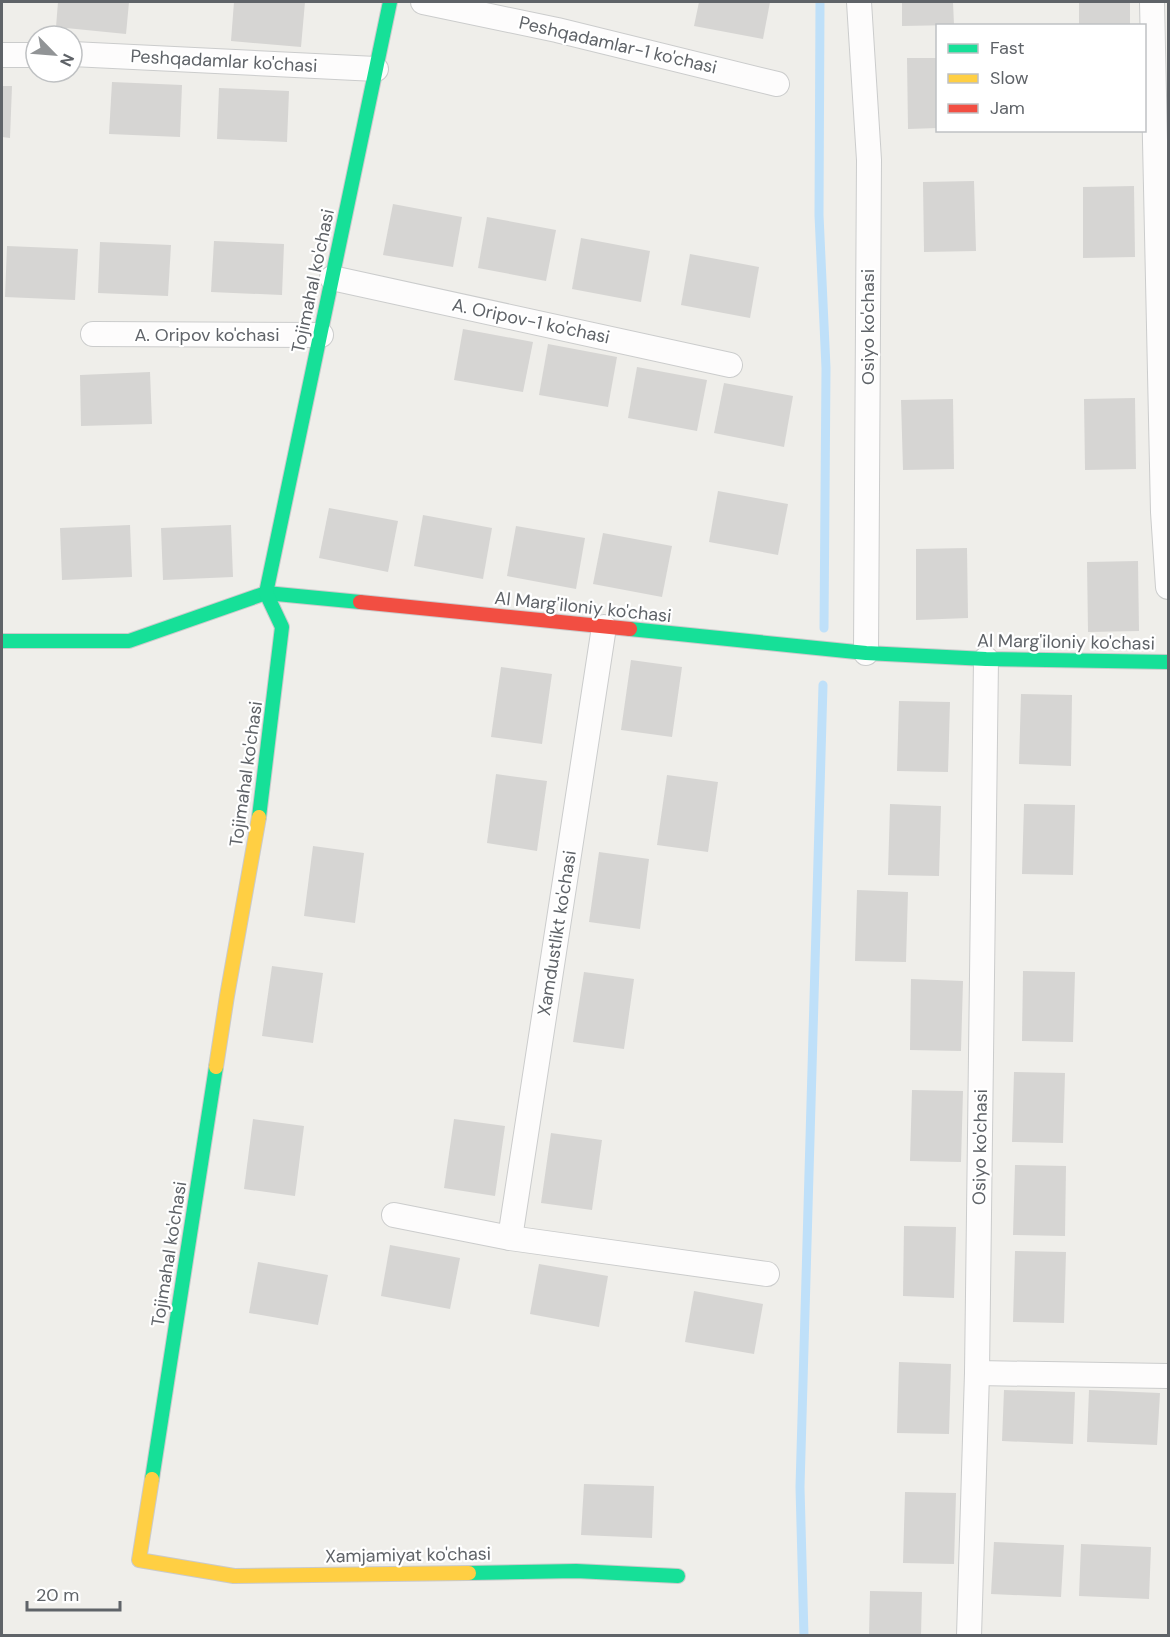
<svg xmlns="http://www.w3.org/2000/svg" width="1170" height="1637" font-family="'DM Sans',sans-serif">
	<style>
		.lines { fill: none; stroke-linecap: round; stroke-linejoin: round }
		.stream { stroke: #bfe0f9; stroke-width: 9 }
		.building { fill: #d6d5d3 }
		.street-casing { stroke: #cbcccc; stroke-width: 26 }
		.fast-casing { stroke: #cacacb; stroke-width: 16 }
		.slow-casing { stroke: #cacacb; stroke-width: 16 }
		.jam-casing { stroke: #cacacb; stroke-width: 16 }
		.street { stroke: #fdfcfc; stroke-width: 24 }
		.fast { stroke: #16e098; stroke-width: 14 }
		.slow { stroke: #ffcf43; stroke-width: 14 }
		.jam { stroke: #f24e42; stroke-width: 14 }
		.labels { text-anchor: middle; stroke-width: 4.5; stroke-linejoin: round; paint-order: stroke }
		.street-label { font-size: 18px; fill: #5f6368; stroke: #fff }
	</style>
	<rect width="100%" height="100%" fill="#efeeea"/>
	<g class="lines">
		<!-- stream -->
		<g class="stream">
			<path d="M820,2L819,215L826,368L824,628"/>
			<path d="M804,1636L800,1487L823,685"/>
		</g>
	</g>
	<!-- building -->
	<g class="building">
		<path d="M58,2H129L126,34L56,27Z"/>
		<path d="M234,2H305L301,47L231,41Z"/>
		<path d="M699,2H770L763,39L694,26Z"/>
		<path d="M902,2H953L954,25L902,26Z"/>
		<rect x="1079" y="2" width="51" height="24"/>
		<path d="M907,58H938V128L908,129Z"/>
		<path d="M112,82L182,85L180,137L109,134Z"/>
		<path d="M2,86H12L10,138L2,137Z"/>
		<path d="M219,88L289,91L287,142L217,139Z"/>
		<path d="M974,181L976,251L924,252L923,182Z"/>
		<path d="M1134,186L1135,257L1083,258V187Z"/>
		<path d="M393,204L462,217L453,267L383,255Z"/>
		<path d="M487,217L556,230L546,281L478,268Z"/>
		<path d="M581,238L650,251L641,302L572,289Z"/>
		<path d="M214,241L284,244L282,295L211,292Z"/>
		<path d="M100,242L171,245L168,296L98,293Z"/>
		<path d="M7,246L78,249L75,300L5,297Z"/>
		<path d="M690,254L759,267L750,318L681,305Z"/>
		<path d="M463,329L533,342L523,392L454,380Z"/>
		<path d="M548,344L617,357L608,407L539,395Z"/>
		<path d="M637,367L707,380L697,431L628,418Z"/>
		<path d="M150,372L152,424L81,426L80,375Z"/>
		<path d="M724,383L793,396L784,447L714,433Z"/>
		<path d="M1135,398L1136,469L1085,470L1084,399Z"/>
		<path d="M953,399L954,469L903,470L901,400Z"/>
		<path d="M718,491L788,504L778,555L709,542Z"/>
		<path d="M329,508L398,521L388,572L319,558Z"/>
		<path d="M423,515L492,528L483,579L414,566Z"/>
		<path d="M130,525L132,577L62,580L60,528Z"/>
		<path d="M231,525L233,577L163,580L161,528Z"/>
		<path d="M516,526L585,538L576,589L507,576Z"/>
		<path d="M603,533L672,546L662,597L593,584Z"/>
		<path d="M967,548L968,618L916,620V549Z"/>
		<path d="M1138,561L1139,631L1088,632L1087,562Z"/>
		<path d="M631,660L682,667L672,737L621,730Z"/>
		<path d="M501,667L552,674L542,744L491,737Z"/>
		<path d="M1021,694L1072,695L1071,766L1019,764Z"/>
		<path d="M899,701L950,702L948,772L897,771Z"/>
		<path d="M496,774L547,781L537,851L487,843Z"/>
		<path d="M667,775L718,782L708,852L657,845Z"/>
		<path d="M890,804L941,806L939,876L888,875Z"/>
		<path d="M1024,804L1075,805L1073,875L1022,874Z"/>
		<path d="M313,846L364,853L355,923L304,916Z"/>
		<path d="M599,852L649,859L640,929L589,922Z"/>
		<path d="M857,890L908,892L906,962L855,961Z"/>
		<path d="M272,966L323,973L313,1043L262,1036Z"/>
		<path d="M1023,971L1075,972L1073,1042L1022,1041Z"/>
		<path d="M584,972L634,979L624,1049L573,1042Z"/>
		<path d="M911,979L963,981L961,1051L910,1050Z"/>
		<path d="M1014,1072L1065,1073L1063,1143L1012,1142Z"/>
		<path d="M912,1090L963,1091L961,1162L910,1161Z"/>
		<path d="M253,1119L304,1126L295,1196L244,1189Z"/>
		<path d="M454,1119L505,1126L495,1196L444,1188Z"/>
		<path d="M551,1133L602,1140L592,1210L541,1203Z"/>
		<path d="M1015,1165L1066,1166L1065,1236L1013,1235Z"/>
		<path d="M904,1226L956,1227L954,1298L903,1296Z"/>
		<path d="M390,1245L460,1258L450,1309L381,1296Z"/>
		<path d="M1015,1251L1066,1252L1064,1323L1013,1322Z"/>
		<path d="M258,1262L328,1275L318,1325L249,1313Z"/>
		<path d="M539,1264L608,1276L599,1327L530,1314Z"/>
		<path d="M694,1291L763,1304L754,1354L685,1342Z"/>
		<path d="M899,1362L951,1364L949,1434L897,1433Z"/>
		<path d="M1004,1390L1075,1392L1073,1444L1002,1441Z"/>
		<path d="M1089,1390L1160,1393L1157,1445L1087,1442Z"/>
		<path d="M584,1484L654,1486L652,1538L581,1535Z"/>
		<path d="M905,1492L956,1493L954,1564L903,1563Z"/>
		<path d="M994,1542L1064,1545L1061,1597L991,1594Z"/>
		<path d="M1081,1544L1151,1547L1149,1599L1079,1596Z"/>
		<path d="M870,1591L922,1592L921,1636H869Z"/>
	</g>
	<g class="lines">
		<!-- street casing -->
		<g class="street-casing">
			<g id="street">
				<path d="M423,2L557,30L777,84"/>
				<path d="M859,2L869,160L866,653"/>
				<path d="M1152,2L1163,512L1168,587"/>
				<path d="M72,54L376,69"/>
				<path d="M2,55H36"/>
				<path d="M332,278L730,365"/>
				<path d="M93,334L321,335"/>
				<path d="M394,1215L510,1238L767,1274"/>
				<path d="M510,1238L604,627"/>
				<path d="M977,1373L1168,1376"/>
				<path d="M969,1636L977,1373L986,659"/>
			</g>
		</g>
		<!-- fast casing -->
		<g class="fast-casing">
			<g id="fast">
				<path d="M630,629L866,653L986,659L1168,662"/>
				<path d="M2,641H129L266,593L360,602"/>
				<path d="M259,817L282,627L266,593L390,2"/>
				<path d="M152,1479L216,1067"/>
				<path d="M469,1573L576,1571L678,1576"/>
			</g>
		</g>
		<!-- slow casing -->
		<g class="slow-casing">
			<g id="slow">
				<path d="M216,1067L227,996L259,817"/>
				<path d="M152,1479L139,1560L234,1576L469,1573"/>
			</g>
		</g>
		<!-- jam casing -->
		<g class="jam-casing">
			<path id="jam" d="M360,602L630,629"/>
		</g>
		<!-- street -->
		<use href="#street" class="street"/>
		<!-- fast -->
		<use href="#fast" class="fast"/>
		<!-- slow -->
		<use href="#slow" class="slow"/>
		<!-- jam -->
		<use href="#jam" class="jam"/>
	</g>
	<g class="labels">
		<!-- street labels -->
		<g class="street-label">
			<text transform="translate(618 45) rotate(13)" y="6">Peshqadamlar-1 ko'chasi</text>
			<text transform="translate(224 61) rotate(3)" y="6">Peshqadamlar ko'chasi</text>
			<text transform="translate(313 281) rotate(-78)" y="6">Tojimahal ko'chasi</text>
			<text transform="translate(531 321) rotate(12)" y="6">A. Oripov-1 ko'chasi</text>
			<text transform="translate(868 327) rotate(-90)" y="6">Osiyo ko'chasi</text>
			<text x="207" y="341">A. Oripov ko'chasi</text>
			<text transform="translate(583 607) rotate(6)" y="6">Al Marg'iloniy ko'chasi</text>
			<text transform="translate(1066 642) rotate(1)" y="6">Al Marg'iloniy ko'chasi</text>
			<text transform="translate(246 774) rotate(-82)" y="6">Tojimahal ko'chasi</text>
			<text transform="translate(557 933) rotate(-81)" y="6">Xamdustlikt ko'chasi</text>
			<text transform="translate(980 1147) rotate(-89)" y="6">Osiyo ko'chasi</text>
			<text transform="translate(169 1254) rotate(-81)" y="6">Tojimahal ko'chasi</text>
			<text transform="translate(408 1555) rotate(-1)" y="6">Xamjamiyat ko'chasi</text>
		</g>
	</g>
	<!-- border -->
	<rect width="1170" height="1637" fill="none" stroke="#5f6368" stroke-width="6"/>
	<!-- legend -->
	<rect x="936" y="24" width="210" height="108" fill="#ffffff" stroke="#bfc1c3" stroke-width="1.5"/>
	<rect x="948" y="44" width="30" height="9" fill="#16e098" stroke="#bfc1c3" stroke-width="1.5"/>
	<text x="990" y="54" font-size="18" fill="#5f6368">Fast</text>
	<rect x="948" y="74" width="30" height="9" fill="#ffcf43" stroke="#bfc1c3" stroke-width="1.5"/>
	<text x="990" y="84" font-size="18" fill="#5f6368">Slow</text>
	<rect x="948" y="104" width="30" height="9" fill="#f24e42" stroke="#bfc1c3" stroke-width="1.5"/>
	<text x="990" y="114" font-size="18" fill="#5f6368">Jam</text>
	<!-- north arrow -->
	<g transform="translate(54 54) rotate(115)"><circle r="28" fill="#ffffff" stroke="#bfc1c3" stroke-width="1.5"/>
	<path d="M0-4.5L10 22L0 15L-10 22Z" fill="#919496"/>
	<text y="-9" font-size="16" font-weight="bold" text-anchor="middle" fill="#5f6368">N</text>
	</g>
	<!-- scale -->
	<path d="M27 1601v9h93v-9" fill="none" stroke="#5f6368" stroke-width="3"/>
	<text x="36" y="1601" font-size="18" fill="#5f6368" stroke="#ffffff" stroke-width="4.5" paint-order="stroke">20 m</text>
</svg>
